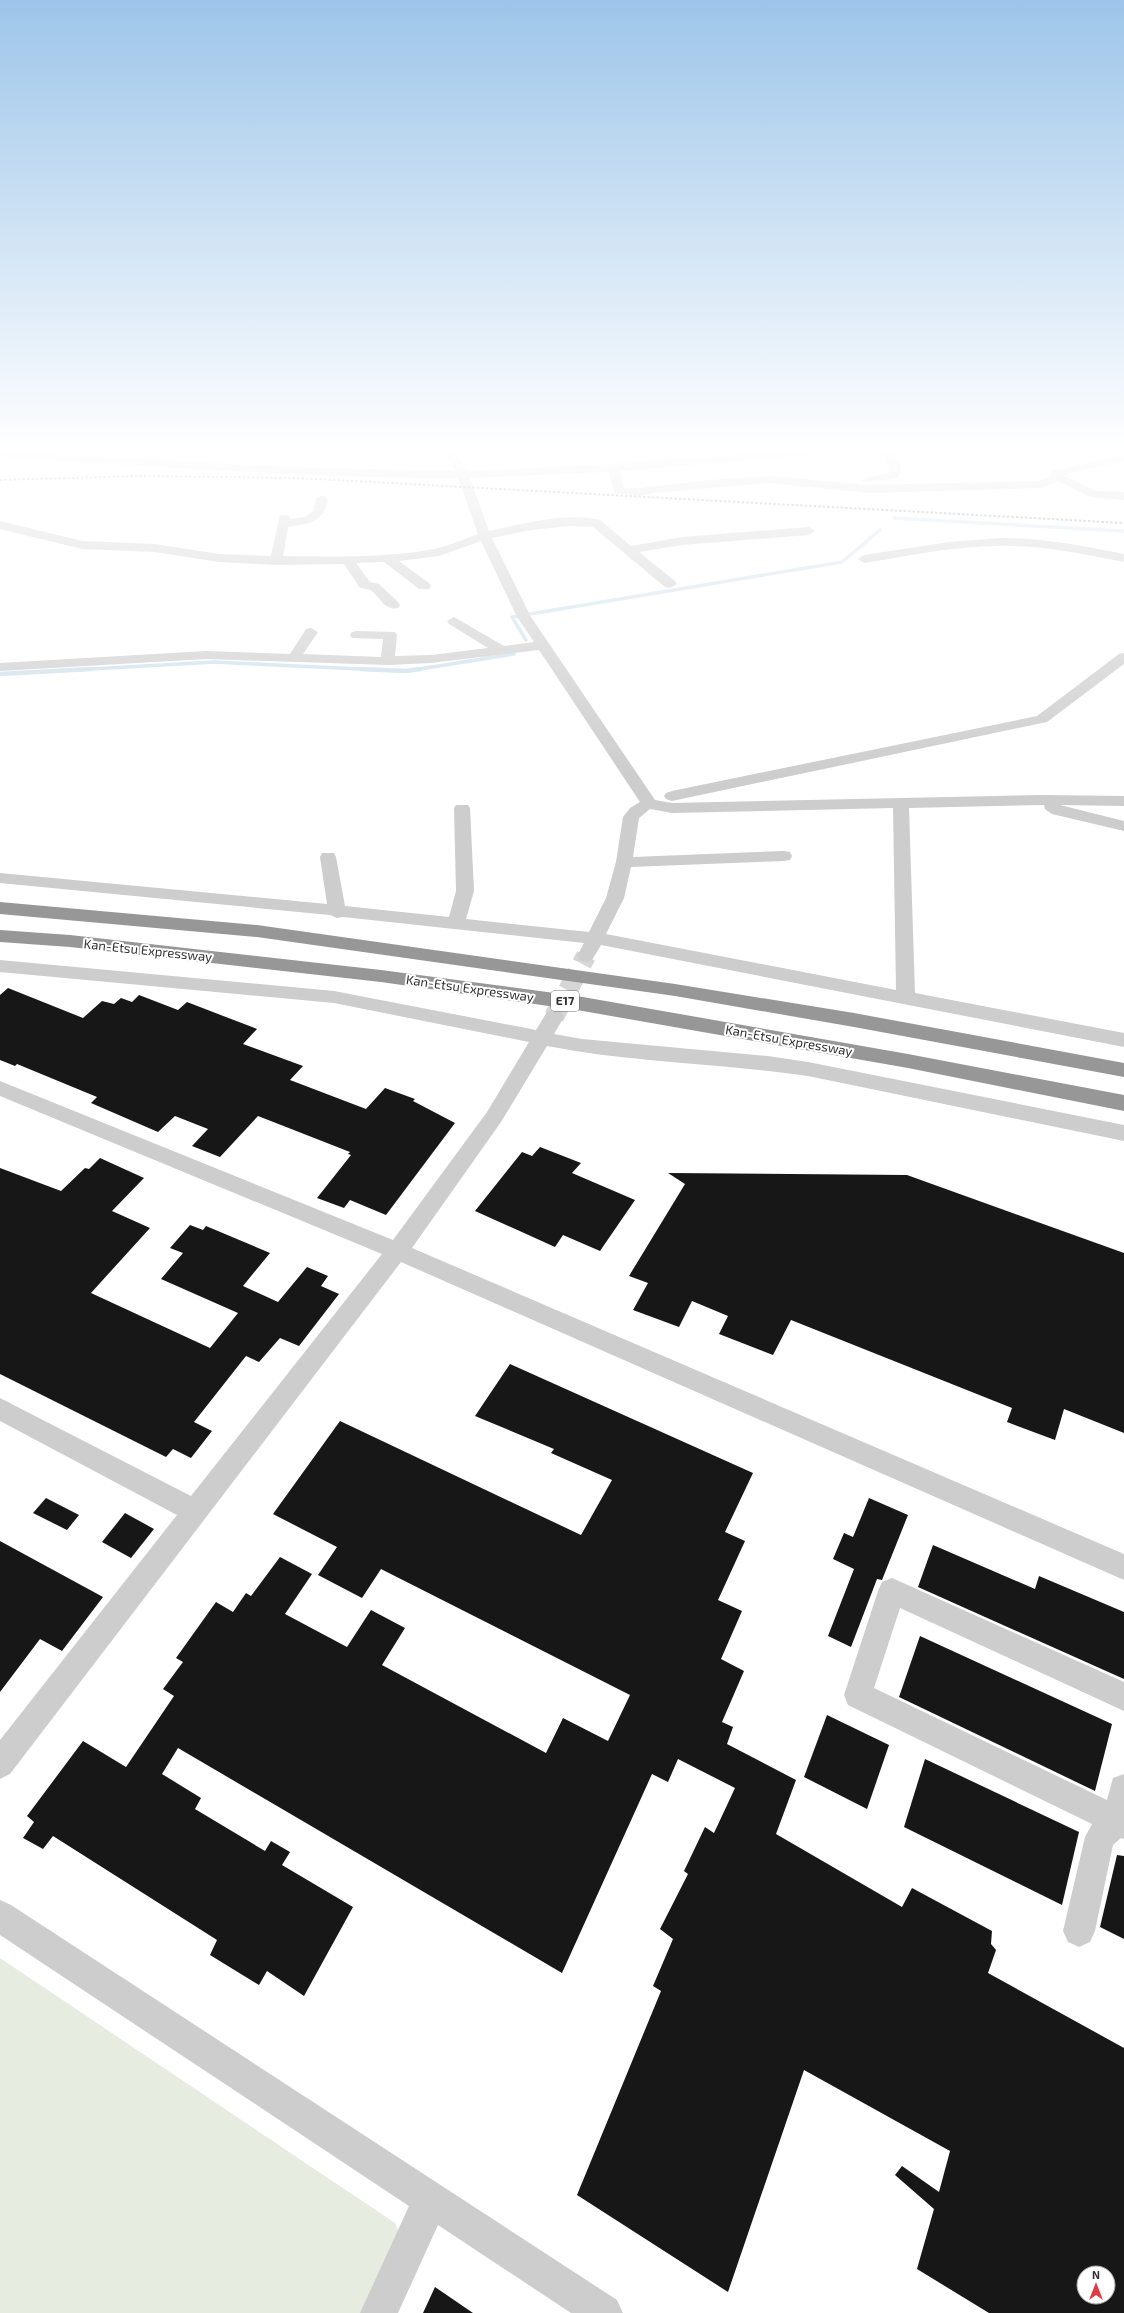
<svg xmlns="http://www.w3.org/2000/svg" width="1124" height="2313" font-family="'Exo 2',sans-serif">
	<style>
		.green { fill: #e6ecdf }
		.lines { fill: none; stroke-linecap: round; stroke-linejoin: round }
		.stream-far1 { stroke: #cddfeb; stroke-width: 3.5 }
		.stream { stroke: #cddfeb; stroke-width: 4.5 }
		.building { fill: #171717; fill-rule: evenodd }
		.minor-tunnel { stroke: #d6d6d6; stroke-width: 20; stroke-dasharray: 20 10; stroke-linecap: butt }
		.minor { fill: #cdcdcd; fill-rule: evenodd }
		.highway { fill: #979797; fill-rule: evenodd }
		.rail { stroke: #858585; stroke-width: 2; stroke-dasharray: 2.5 2; stroke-linecap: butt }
		.labels { text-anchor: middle; stroke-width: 4; stroke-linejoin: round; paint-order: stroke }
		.shield { fill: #fff; stroke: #6e6e6e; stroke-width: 1 }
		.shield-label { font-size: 12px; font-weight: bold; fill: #303030 }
		.street-label { font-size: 13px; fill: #303030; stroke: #fff }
	</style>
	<rect width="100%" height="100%" fill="#fff"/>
	<!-- green -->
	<path class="green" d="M0,1958L395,2223L399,2234L363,2313H0Z"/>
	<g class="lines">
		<!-- stream-far1 -->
		<g class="stream-far1">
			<path d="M894,518L1124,531"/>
			<path d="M526,640L512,617L842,562L880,530"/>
			<path d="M74,670L214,662L382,670"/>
			<path d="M413,670L514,654"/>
		</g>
		<!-- stream -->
		<g class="stream">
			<path d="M361,669L406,671L420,669"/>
			<path d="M0,674L91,669"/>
		</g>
	</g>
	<!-- building -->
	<g class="building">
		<path d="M8,988L83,1018L102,1001L114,1004L121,998L132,1002L139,995L178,1010L187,1002L257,1029L243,1044L303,1066L290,1080L366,1109L385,1088L415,1099L413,1101L455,1123L386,1215L350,1200L344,1208L317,1198L351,1155L348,1154L350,1152L258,1116L220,1157L192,1146L208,1129L175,1116L158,1132L91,1103L97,1097L17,1064L15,1066L0,1060V995Z"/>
		<path d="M540,1147L581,1163L572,1173L635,1200L600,1251L563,1235L555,1247L475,1211L522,1152L532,1156Z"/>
		<path d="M100,1158L144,1178L112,1211L150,1228L91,1293L210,1348L238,1313L161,1279L183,1253L170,1248L190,1225L203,1230L206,1226L270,1253L243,1286L278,1302L307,1267L328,1276L321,1286L339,1294L299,1346L280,1338L259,1362L246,1356L194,1422L212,1431L191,1458L173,1449L166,1457L0,1374V1168L61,1191L85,1168L89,1169Z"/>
		<path d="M668,1173L907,1175L1124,1253V1433L1064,1409L1055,1440L1007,1422L1012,1408L791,1320L773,1355L719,1334L728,1316L692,1301L679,1327L633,1310L648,1283L629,1276L685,1184Z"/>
		<path d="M510,1364L753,1473L725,1532L745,1541L718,1600L742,1611L721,1659L744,1671L722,1722L733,1727L727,1744L796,1780L776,1834L902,1907L912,1888L992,1931L991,1944L996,1950L988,1973L1124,2048V2313H989L917,2269L934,2209L895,2175L902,2166L939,2192L950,2151L804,2070L728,2292L577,2195L661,1991L653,1986L673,1939L660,1929L688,1874L684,1871L705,1827L714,1833L735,1788L678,1759L668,1782L652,1774L562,1973L178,1748L162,1774L201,1798L195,1809L265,1851L271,1841L290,1852L282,1865L353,1907L304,1996L267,1971L259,1985L210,1955L217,1940L53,1836L43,1849L23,1838L34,1822L27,1816L83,1741L126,1767L174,1696L163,1689L183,1662L176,1658L216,1602L233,1612L246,1593L251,1596L280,1557L312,1574L285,1614L347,1647L371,1610L405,1628L382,1665L546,1753L563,1718L608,1741L630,1695L381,1569L362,1598L318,1575L337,1547L273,1514L340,1421L581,1535L612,1480L551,1453L554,1449L475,1416ZM1084,2273H1108V2297H1084Z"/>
		<path d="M46,1498L79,1515L67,1530L33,1513Z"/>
		<path d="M869,1498L908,1515L882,1580L877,1579L851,1647L828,1636L854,1569L833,1559L844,1533L853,1537Z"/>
		<path d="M125,1513L154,1529L131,1558L102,1542Z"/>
		<path d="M0,1541L103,1597L62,1651L40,1639L0,1692Z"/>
		<path d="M933,1545L1035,1589L1039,1576L1124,1612V1679L918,1587Z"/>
		<path d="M920,1636L1112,1724L1095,1791L899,1697Z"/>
		<path d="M827,1715L889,1745L867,1809L804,1777Z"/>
		<path d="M925,1759L1079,1832L1062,1905L904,1827Z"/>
		<path d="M1117,1855L1124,1856V1939L1100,1927Z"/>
		<path d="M435,2287L473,2313H423Z"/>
	</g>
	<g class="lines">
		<!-- minor-tunnel -->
		<path class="minor-tunnel" d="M554,1017L586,956"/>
		<!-- minor -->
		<g class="minor">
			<path d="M0,451L289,467L455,471L442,451H454L467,471L597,465L778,451H827L821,454L620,471L624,488H640L720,479L770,476L869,485L1039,481L1051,476L1052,471L1124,455V461L1063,475L1096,491L1124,492V500L1090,497L1058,481L1041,488L869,493L770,483L653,493L640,496L615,493L608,472L470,478L489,531C524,524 565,512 600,520L631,546L682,537L809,527L815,531L809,535L682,545L639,552L675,581L677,584L670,588L665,587L593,527L570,526L531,530L492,538L531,617L655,800L672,803L1042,795L1124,796V806L1060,805L1124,821V831L1052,814L1045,809L1044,805L909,808L915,993L1124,1033V1047L601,945L592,960L586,962L580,960L577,956L584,943L343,917L337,918L330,915L0,883V873L327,904L320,857L322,853H334L336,857L345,906L449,917L456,891L454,808L456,805H468L470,808L474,891L466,919L589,932L606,898L616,862L623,817L630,808L640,802L539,650L431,663L388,665L206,659L0,671V663L206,651L290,654L306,629L311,628L318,632L303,654L381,657L383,639L352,638L350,635L352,632L357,631L395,632L397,635L395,656L431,655L488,648L449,624L447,621L454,617L504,646L534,642L517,617L481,541L439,556L399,561L429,583L431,586L429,589H419L384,562L356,563L370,582L379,584L398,602L400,605L398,608C384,611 380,596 370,590C367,589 363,588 360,588L344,564L276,565L219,562L155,552L82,549L0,529V521L82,541L155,544L219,554L271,556L280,515H288L290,519L305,517L313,511L316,499L322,495L328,499C325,522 308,524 288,527L283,556C329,557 390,558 434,549C449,546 464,539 478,534L458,478C305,478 153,466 0,457ZM893,808L896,990L606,934L624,898L631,867L784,861L790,860L792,856L790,852L784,851L633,857L639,818L650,809L672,813Z"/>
			<path d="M880,451H892L900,464L901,473L896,479L864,482L862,480L864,478L889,473L888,464Z"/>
			<path d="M1000,538C1042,538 1083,546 1124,554V562C1088,555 1052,547 1015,546C964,544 914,555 864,563L858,559L864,555L949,542Z"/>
			<path d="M1124,653V664L1047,722L672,801L666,799L664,796L666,793L672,791L1037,716L1119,654Z"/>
			<path d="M0,960L334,991L536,1030L547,1012L554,1011L561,1012L564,1017L554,1034L582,1039L768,1056L808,1062L1124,1125V1141L808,1076C721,1063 633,1063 547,1046L501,1122L412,1248L1124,1554V1580L401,1262L10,1774L0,1779V1740L177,1515L0,1421V1398L191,1496L382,1254L0,1096V1081L393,1240L487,1112L529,1042L334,1003L0,972Z"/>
			<path d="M892,1578L1124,1682V1711L900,1608L874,1688L1107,1800L1113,1778L1124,1774V1839L1121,1838L1113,1845L1095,1931L1090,1942L1079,1947L1068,1942L1063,1931L1085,1837L1092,1824L848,1705L844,1695L878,1591L882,1582Z"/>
			<path d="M0,1900L11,1905L617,2300L623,2313H571L438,2225L398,2313H360L409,2206L0,1935Z"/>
		</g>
		<!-- highway -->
		<g class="highway">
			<path d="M0,902L257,925L675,984L854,1013L1124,1063V1077L854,1027L675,996L257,937L0,914Z"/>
			<path d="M0,930L70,935L381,970L577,996L908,1054L1124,1095V1111L908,1068L577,1010L381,982L70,947L0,942Z"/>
		</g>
		<!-- rail -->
		<path class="rail" d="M0,480L141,476L298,478L1124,523"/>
	</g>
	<!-- sky -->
	<linearGradient id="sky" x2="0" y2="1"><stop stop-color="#9dc5e9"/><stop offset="0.58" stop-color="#fff"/><stop offset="1" stop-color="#fff" stop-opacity="0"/></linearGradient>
	<rect width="1124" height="775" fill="url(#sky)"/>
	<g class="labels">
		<!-- shield labels -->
		<rect class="shield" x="551" y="991" width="28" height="20" rx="3"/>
		<g class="shield-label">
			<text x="565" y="1005">E17</text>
		</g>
		<!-- street labels -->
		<g class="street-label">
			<text transform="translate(148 950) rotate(6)" y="5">Kan-Etsu Expressway</text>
			<text transform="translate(470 988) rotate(8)" y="5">Kan-Etsu Expressway</text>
			<text transform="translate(789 1040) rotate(10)" y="5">Kan-Etsu Expressway</text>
		</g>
	</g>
	<!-- north arrow -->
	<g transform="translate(1096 2285)"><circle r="19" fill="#ffffff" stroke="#acacac"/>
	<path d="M0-3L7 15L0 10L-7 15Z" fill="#de3c45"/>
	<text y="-6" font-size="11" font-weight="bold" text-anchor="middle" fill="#303030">N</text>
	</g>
</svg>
